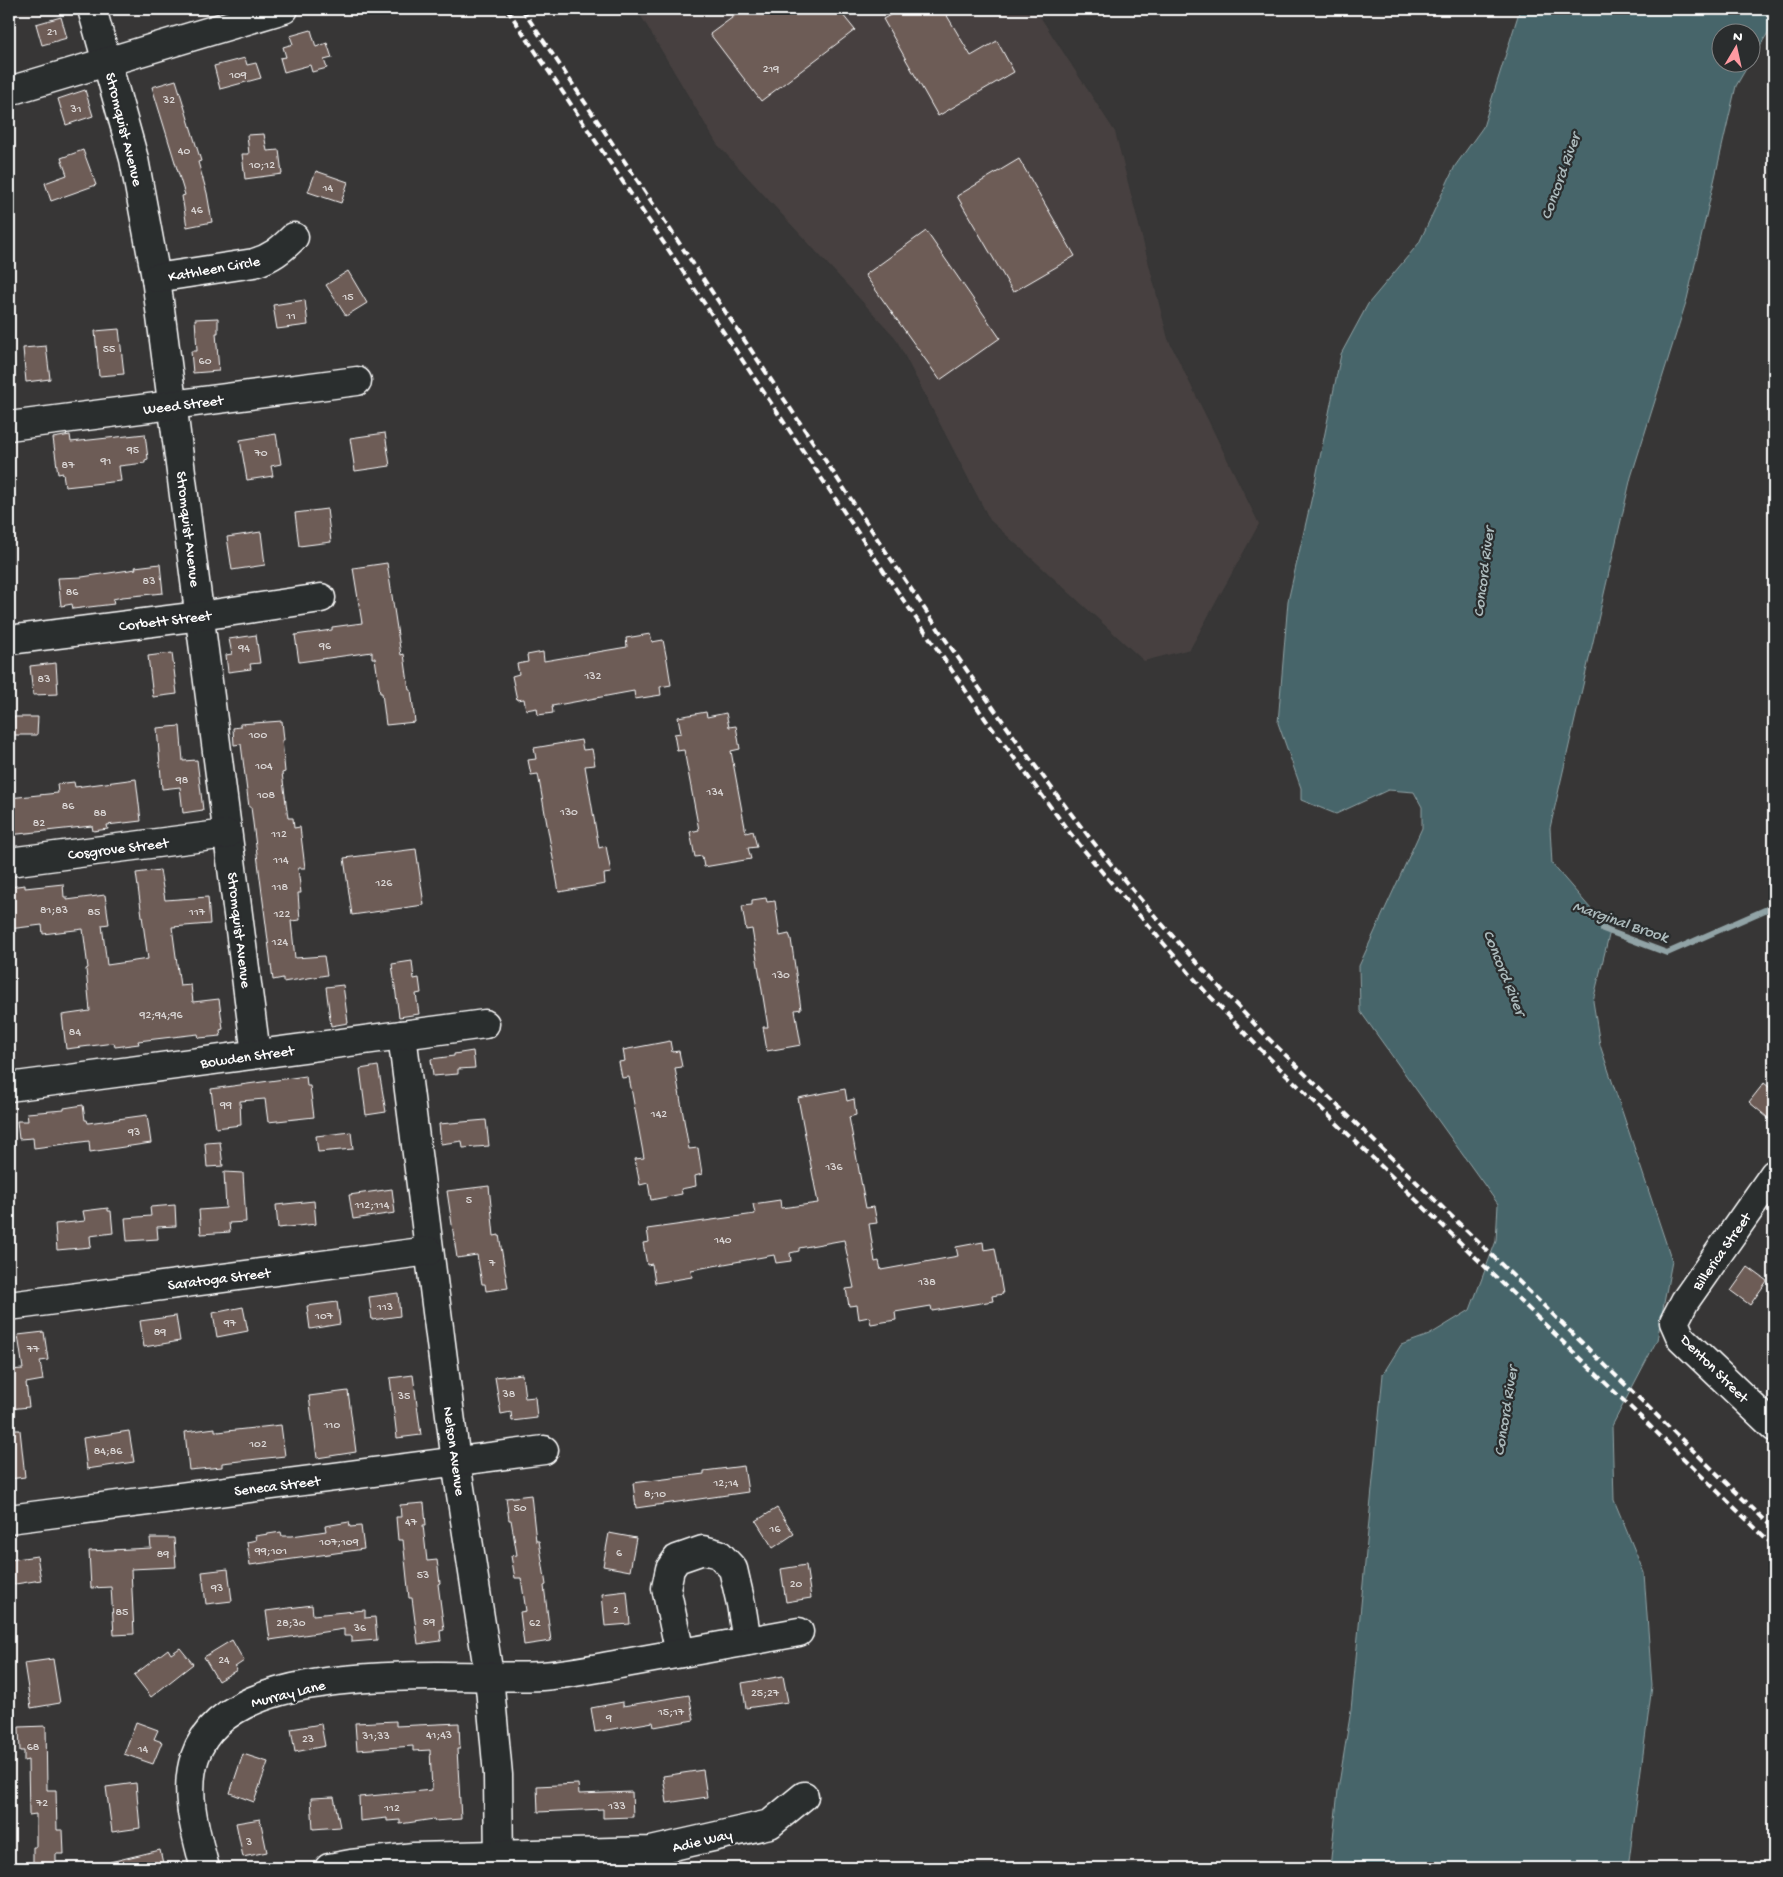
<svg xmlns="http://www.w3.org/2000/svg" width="1783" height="1877" font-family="'Gochi Hand',sans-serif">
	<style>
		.built { fill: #474140 }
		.water { fill: #47656a; stroke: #91a3a6 }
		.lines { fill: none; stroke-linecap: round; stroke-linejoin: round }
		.stream { stroke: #91a3a6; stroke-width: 6 }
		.building { fill: #6d5b57; stroke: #fff }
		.minor-casing { stroke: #fff; stroke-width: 31 }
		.minor { stroke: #2a2d2e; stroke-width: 28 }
		.rail { stroke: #fff; stroke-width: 4; stroke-dasharray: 8 4; stroke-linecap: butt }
		.labels { text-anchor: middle; stroke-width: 4.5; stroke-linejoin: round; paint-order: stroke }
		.number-label { font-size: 12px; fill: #dad6d5 }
		.street-label { font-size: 15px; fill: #fff; stroke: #2a2d2e }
		.water-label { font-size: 16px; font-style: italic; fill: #acbabc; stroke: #2a2d2e }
	</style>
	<rect width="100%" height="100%" fill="#373636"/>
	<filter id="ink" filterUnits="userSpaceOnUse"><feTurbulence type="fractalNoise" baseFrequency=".02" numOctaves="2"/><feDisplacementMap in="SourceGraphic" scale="10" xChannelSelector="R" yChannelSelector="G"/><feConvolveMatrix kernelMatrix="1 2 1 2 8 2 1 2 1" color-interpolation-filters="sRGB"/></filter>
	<g filter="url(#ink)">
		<!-- built -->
		<path class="built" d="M637,9H1035L1115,132L1168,339L1259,524L1190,649L1144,661L990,520L895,337L717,144Z"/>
		<!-- water -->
		<path class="water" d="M1520,9H1774V23L1750,62V32H1720V62H1750L1736,86L1687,299L1631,477L1550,828L1552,864L1610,931L1593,1001L1600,1045L1672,1261L1657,1340L1612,1426L1614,1500L1644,1573L1652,1686L1628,1868H1330L1338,1790L1351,1710L1383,1374L1401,1345L1429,1335L1470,1310L1496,1241L1498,1204L1360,1011L1359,966L1422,828V807L1414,792L1388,790L1336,814L1301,800V788L1278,723L1288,601L1313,492L1341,354L1368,304L1419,243L1455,166L1483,127Z"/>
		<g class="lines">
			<!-- stream -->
			<path class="stream" d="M1603,929L1667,953L1774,906"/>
		</g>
		<!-- building -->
		<g class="building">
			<path d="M744,9H838L855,30L761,101L710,34Z"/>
			<path d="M901,9H943L971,56L997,41L1014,72L938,116L883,19Z"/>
			<path d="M61,17L67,38L42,45L36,24Z"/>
			<path d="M311,30L316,47L327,43L332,58L324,60L327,68L312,72L310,65L284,72L280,58L286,57L283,47L293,44L290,36Z"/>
			<path d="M245,58L247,65L256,63L261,78L220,89L214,66Z"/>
			<path d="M176,80L201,161L198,162L207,193L212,222L187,227L182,196L185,195L152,87Z"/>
			<path d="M85,90L93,116L66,125L58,99Z"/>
			<path d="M264,134L267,151L279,150L282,174L245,179L242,154H249L247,135Z"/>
			<path d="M83,150L96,185L51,201L45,183L67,175L61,158Z"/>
			<path d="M1019,159L1075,256L1013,292L957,196Z"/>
			<path d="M316,171L348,182L341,203L308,192Z"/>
			<path d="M926,231L1000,338L940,380L865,275Z"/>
			<path d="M348,271L367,303L346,316L326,285Z"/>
			<path d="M305,300L308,325L277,329L273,305Z"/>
			<path d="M218,318V333H216L219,371L193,373L191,351H197L195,319Z"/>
			<path d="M119,329L124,374L99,376L95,331Z"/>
			<path d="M46,346L50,379L26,382L23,348Z"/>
			<path d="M385,433L390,466L355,471L350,438Z"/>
			<path d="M145,434L148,459L145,460V463L119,466L121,481L65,487L63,473L58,474L53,438L70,435L71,442Z"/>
			<path d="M276,434L281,464L271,466L273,476L247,480L240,440Z"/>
			<path d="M327,509L331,542L299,546L295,513Z"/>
			<path d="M261,532L265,565L232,570L227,537Z"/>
			<path d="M387,563L401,655L404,654L409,690H411L415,722L386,725L382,693H380L375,658H372V652L299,662L295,635L332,630V627L362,623L353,568Z"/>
			<path d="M160,564L163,593L122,597L113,599L114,604L73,609L72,604L61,606L58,578L82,577L136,569L135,567Z"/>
			<path d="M650,634L652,642L663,640L667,660L671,685L660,687L661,695L635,699L634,691L552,706L553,713L538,715L537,708L526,710L524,699L517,700L512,676L519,674L517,664L528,662L527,655L543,652L544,661L627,647L626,638Z"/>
			<path d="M256,635L260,663L250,664L251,669L228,672L226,655L232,654L229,639Z"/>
			<path d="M172,653L177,694L153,697L148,656Z"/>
			<path d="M56,663L58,694L33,695L30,666Z"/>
			<path d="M706,712L707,717L726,713L729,727L736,726L740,749L731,751L746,833L753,831L757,847L748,848L751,859L704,867L702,856L695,857L690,832L699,830L684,750L677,751L674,734L681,733L678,717Z"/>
			<path d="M9,717H38L37,735H9Z"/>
			<path d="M282,721L284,740H282L285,772L282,773L288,818H293L294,828L300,827L305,868H298L301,893H298L300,920L291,921L295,958L324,956L327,975L283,982V978L273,980L251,807H249L241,744L234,745L233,728L240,727V724Z"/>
			<path d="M180,726L183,761L197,760L203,810L183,813L180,787L162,789L157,728Z"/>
			<path d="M581,740L583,750L592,749L595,765L585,766L599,848L606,846L611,873L604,874L605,884L559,892L538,774L531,775L528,760L536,759L534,748Z"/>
			<path d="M136,779L141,821L107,825L108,829L93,831L92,826L9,835V798L58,793L57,784L74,782L75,787Z"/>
			<path d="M416,849L424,905L352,915L344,858Z"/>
			<path d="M160,870L165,900L208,897L210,924L172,927L180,986L191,985L193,1002L219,999L223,1029L220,1030L221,1036L199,1038L198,1034L138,1041L139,1044L115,1047L114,1043L66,1049L62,1015L90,1011L86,969L88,968L83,929L43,934L42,925L9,929V887L25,885V888L63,884L64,897H67V900L105,895L109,924L102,925L107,965L148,959L136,873Z"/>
			<path d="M766,898L767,902L775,901L780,936L789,934L791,939L801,1009L795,1010L801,1045L767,1051L763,1027H768L752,929L746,930L742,906L752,905V900Z"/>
			<path d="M412,961L414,979L419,978L421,993L416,994L419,1014L399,1017L392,964Z"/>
			<path d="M343,985L348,1023L331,1026L326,987Z"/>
			<path d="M670,1041L672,1052L679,1051L682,1067L675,1068L689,1149L698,1148L702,1174L695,1176L696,1186L681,1189L682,1194L651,1200L648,1183L640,1185L635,1159L644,1158L629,1077L622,1078L619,1062L625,1061L623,1050Z"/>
			<path d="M473,1051L475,1068L458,1069V1074L433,1076L431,1059L454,1056V1054Z"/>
			<path d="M378,1066L386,1112L366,1115L360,1069Z"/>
			<path d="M306,1076L307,1086H310L314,1117L268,1122L265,1099L240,1101L241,1125L216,1128L211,1089Z"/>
			<path d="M1764,1083L1774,1091V1123L1749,1102Z"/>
			<path d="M845,1089L847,1101L854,1099L856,1115L849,1117L866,1208L874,1207L877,1223L869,1224L875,1262L879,1261L881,1270L958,1256L956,1247L983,1242L984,1250L995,1248L1003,1294L992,1296L993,1301L932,1311L931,1306L895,1312L896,1320L871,1324L869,1317L859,1319L857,1305L849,1306L846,1289L854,1288L844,1240L799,1248V1251L790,1253L791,1261L776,1263L774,1255L691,1270L692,1277L655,1283L652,1264L647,1265L643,1243L649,1242L647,1229L755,1214L753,1204L780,1200L781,1208L818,1203L798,1098Z"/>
			<path d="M83,1105L85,1120H87L88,1123L147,1115L151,1143L90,1152L89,1141L34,1148L33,1138L19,1139L17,1121H28L27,1113L64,1110V1108Z"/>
			<path d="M486,1120L489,1146L463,1148L462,1141L441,1144L439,1124Z"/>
			<path d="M351,1132L353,1149L318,1152L316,1136Z"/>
			<path d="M220,1142L223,1166L207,1167L205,1143Z"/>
			<path d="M224,1172L243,1173L246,1222L229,1223L230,1232L201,1234L199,1210L226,1208Z"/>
			<path d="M489,1186L494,1236L499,1235L508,1288L486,1291L485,1284H482L477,1255L457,1258L447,1191Z"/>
			<path d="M392,1189L395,1213L353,1219L349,1195Z"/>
			<path d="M314,1201L316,1224L278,1228L276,1205Z"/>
			<path d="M175,1205L176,1226L157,1227L158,1239L127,1241L125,1218L151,1216L150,1207Z"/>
			<path d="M108,1208V1211H111L113,1233L90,1236L91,1247L57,1250L55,1224L85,1221L83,1211Z"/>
			<path d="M1748,1267L1767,1281L1750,1305L1731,1291Z"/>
			<path d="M398,1293L400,1316L372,1320L369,1297Z"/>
			<path d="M337,1302L340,1324L310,1329L307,1306Z"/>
			<path d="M243,1307L248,1331L217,1337L213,1313Z"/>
			<path d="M176,1316L180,1341L144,1347L140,1321Z"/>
			<path d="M44,1332L48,1360L40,1361L43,1380L26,1383L29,1407L9,1409V1370L23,1369L18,1335Z"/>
			<path d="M522,1374L525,1398L535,1397L537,1418L512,1421L511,1412L501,1414L495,1377Z"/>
			<path d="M413,1375L421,1435L397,1438L390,1378Z"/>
			<path d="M348,1391L356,1452L317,1458L309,1396Z"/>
			<path d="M281,1425L285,1456L222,1463V1467L189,1470L185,1432L215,1428V1431H218V1432Z"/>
			<path d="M9,1430H20L25,1477L9,1479Z"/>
			<path d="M129,1431L134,1462L87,1469L83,1438Z"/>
			<path d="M744,1466L748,1492L636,1508L633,1483L704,1474V1471Z"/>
			<path d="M531,1495L536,1541H539L546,1585L544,1586L551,1641L524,1645L520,1612L526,1611L521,1578H515L511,1556L517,1555L511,1520H509L506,1498Z"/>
			<path d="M424,1503L426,1525H423L427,1561L437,1560L440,1583L438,1584L444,1630L440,1631L441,1641L418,1644L412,1598H409L403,1540H398L396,1517H401L400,1505Z"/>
			<path d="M777,1508L794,1534L773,1548L756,1521Z"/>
			<path d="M349,1522L350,1527L361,1526L364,1549L250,1565L247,1542L256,1540L255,1536L281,1532L282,1536H292L326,1531L325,1526Z"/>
			<path d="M609,1533L636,1538L630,1571L603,1566Z"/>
			<path d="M150,1538H174L176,1567L131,1569L134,1634L114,1635L111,1587L91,1588L89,1551L151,1548Z"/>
			<path d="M37,1556L41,1580L9,1585V1560Z"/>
			<path d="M806,1565L811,1598L786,1602L781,1569Z"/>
			<path d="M228,1569L232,1601L206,1604L202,1572Z"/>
			<path d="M627,1591L630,1624L605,1626L602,1594Z"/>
			<path d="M312,1605L313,1615L365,1610V1618L375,1617L377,1640L352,1642V1636H344V1629L270,1640L266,1611Z"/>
			<path d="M232,1640L244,1661L235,1667L237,1670L218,1681L204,1657Z"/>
			<path d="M180,1648L193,1664L151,1697L134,1675L168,1649L171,1654Z"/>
			<path d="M53,1659L60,1703L31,1708L24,1663Z"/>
			<path d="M783,1676L788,1702L746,1708L742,1683Z"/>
			<path d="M689,1695L694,1720L654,1727L653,1722L595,1732L591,1708L623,1702V1706Z"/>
			<path d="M396,1721V1726L459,1723L460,1749H457L461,1819L434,1821V1819L400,1824V1820L387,1821V1818L360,1821L359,1797L432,1790L430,1750L413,1751V1746L357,1750L355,1723Z"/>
			<path d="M136,1722L158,1730L154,1739L162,1742L153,1764L124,1754Z"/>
			<path d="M321,1724L325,1746L295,1752L291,1729Z"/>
			<path d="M46,1726L47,1790H56L57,1830H63L64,1854H56V1865L33,1866V1847H36V1814L29,1815L28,1760L24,1761V1751H20L19,1727Z"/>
			<path d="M243,1754L268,1762L254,1802L230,1793Z"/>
			<path d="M703,1770L707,1797L667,1803L663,1776Z"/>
			<path d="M136,1783L140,1828L112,1832L106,1787Z"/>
			<path d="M578,1784L579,1794L632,1792L633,1817L603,1818V1809L538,1812L537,1786Z"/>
			<path d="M334,1797L340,1827L313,1829L311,1798Z"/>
			<path d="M260,1819L267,1852L243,1857L236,1823Z"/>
			<path d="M160,1850L164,1868H111L110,1862Z"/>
		</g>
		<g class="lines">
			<!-- minor casing -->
			<g class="minor-casing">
				<g id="minor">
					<path d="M92,9L134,159L156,278L256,1054"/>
					<path d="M9,91L284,9"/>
					<path d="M156,278L254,263C271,258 281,250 294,237"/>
					<path d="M9,426L357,381"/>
					<path d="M9,640L200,616L321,598"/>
					<path d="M9,862L227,834"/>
					<path d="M402,1035L456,1462L489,1676L498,1775L499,1868"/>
					<path d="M9,1087L485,1024"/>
					<path d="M1774,1174L1685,1301L1674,1322L1681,1338L1774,1427"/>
					<path d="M9,1306L429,1251"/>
					<path d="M9,1519L544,1450"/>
					<path d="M680,1653L666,1588L670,1569L677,1559L703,1550L719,1554L733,1569L741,1604L747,1641"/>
					<path d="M205,1868C196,1834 183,1792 195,1757C229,1653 457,1681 542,1676C572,1674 602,1667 631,1662C687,1652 743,1642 799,1632"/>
					<path d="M329,1868L351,1864L414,1857L651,1851L770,1824L804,1796"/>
				</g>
			</g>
			<!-- minor -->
			<use href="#minor" class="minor"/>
			<!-- rail -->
			<g class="rail">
				<path d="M507,9L891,582L986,720L1070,833L1107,878L1204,990L1260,1049L1774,1546"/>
				<path d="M522,9C620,154 717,300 815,445C900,573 985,702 1079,824C1138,900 1203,971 1270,1040L1774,1529"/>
			</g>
		</g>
	</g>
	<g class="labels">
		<!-- number labels -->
		<g class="number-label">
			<text x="52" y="35">21</text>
			<text x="771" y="72">219</text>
			<text x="238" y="78">109</text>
			<text x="169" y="103">32</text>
			<text x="76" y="112">31</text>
			<text x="184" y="154">40</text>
			<text x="262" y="168">10;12</text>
			<text x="328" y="191">14</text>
			<text x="197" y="213">46</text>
			<text x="348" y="300">15</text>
			<text x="291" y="319">11</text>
			<text x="109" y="352">55</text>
			<text x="205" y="364">60</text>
			<text x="133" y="453">95</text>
			<text x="261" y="456">70</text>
			<text x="106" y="464">91</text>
			<text x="68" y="468">87</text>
			<text x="149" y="584">83</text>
			<text x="72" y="595">86</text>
			<text x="325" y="649">96</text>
			<text x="244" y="651">94</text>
			<text x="593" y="679">132</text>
			<text x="44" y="682">83</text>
			<text x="258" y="738">100</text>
			<text x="264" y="769">104</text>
			<text x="182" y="783">98</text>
			<text x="715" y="795">134</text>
			<text x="266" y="798">108</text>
			<text x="68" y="809">86</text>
			<text x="569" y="815">130</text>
			<text x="100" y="816">88</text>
			<text x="39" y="826">82</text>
			<text x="279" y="837">112</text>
			<text x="281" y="863">114</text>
			<text x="384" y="886">126</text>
			<text x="280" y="890">118</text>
			<text x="54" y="913">81;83</text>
			<text x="94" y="915">85</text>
			<text x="197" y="915">117</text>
			<text x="282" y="917">122</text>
			<text x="280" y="945">124</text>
			<text x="781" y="978">130</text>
			<text x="161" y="1018">92;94;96</text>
			<text x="75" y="1035">84</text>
			<text x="226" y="1108">99</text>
			<text x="659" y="1117">142</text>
			<text x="134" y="1135">93</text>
			<text x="834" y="1170">136</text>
			<text x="469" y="1203">5</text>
			<text x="372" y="1208">112;114</text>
			<text x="723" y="1243">140</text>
			<text x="492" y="1266">7</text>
			<text x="927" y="1285">138</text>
			<text x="385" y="1310">113</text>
			<text x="324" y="1319">107</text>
			<text x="230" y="1326">97</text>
			<text x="160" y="1335">89</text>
			<text x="33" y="1352">77</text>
			<text x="509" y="1397">38</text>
			<text x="404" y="1399">35</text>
			<text x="332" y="1428">110</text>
			<text x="258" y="1447">102</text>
			<text x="108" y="1454">84;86</text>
			<text x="726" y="1486">12;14</text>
			<text x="655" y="1497">8;10</text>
			<text x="520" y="1511">50</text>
			<text x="411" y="1525">47</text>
			<text x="775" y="1532">16</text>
			<text x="339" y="1545">107;109</text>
			<text x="271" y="1554">99;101</text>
			<text x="619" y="1556">6</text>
			<text x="163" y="1557">89</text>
			<text x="423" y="1578">53</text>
			<text x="796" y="1587">20</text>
			<text x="217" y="1591">93</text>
			<text x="616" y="1613">2</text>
			<text x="122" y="1615">85</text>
			<text x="429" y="1625">59</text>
			<text x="291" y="1626">28;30</text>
			<text x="535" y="1626">62</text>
			<text x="360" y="1631">36</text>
			<text x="224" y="1663">24</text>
			<text x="765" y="1696">25;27</text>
			<text x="671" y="1715">15;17</text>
			<text x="609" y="1721">9</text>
			<text x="439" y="1738">41;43</text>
			<text x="376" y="1739">31;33</text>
			<text x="308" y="1742">23</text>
			<text x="33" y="1750">68</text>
			<text x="143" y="1752">14</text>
			<text x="42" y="1806">72</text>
			<text x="617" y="1809">133</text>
			<text x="392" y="1811">112</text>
			<text x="249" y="1845">3</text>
		</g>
		<!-- street labels -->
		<g class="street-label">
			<text transform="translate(125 129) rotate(76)" y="5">Stromquist Avenue</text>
			<text transform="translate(214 268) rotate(-10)" y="5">Kathleen Circle</text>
			<text transform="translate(183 404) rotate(-7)" y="5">Weed Street</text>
			<text transform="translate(189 529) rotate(83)" y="5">Stromquist Avenue</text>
			<text transform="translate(165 620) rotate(-7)" y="5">Corbett Street</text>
			<text transform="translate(118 848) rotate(-7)" y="5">Cosgrove Street</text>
			<text transform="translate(240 930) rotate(83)" y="5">Stromquist Avenue</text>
			<text transform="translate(247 1056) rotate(-8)" y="5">Bowden Street</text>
			<text transform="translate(1721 1251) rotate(-55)" y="5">Billerica Street</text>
			<text transform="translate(219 1278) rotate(-7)" y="5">Saratoga Street</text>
			<text transform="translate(1715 1368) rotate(45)" y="5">Denton Street</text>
			<text transform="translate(455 1451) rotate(82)" y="5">Nelson Avenue</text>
			<text transform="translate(277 1485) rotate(-7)" y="5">Seneca Street</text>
			<text transform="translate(288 1693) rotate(-14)" y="5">Murray Lane</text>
			<text transform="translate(702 1840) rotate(-13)" y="5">Adie Way</text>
		</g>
		<!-- water labels -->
		<g class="water-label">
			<text transform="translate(1559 176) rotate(-70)" y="6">Concord River</text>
			<text transform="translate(1482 572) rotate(-83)" y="6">Concord River</text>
			<text transform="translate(1621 920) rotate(19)" y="6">Marginal Brook</text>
			<text transform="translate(1506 972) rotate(68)" y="6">Concord River</text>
			<text transform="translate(1504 1411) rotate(-81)" y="6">Concord River</text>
		</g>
	</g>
	<!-- margin -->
	<rect width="1783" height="1877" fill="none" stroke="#2a2d2e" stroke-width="30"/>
	<rect x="15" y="15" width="1753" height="1847" fill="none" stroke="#fff" stroke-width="2" filter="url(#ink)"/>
	<!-- north arrow -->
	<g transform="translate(1736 48) rotate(9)"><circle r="24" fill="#2a2d2e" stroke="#7f8182"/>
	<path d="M0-4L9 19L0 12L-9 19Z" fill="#ff9aa2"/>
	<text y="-8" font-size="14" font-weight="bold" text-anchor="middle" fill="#ffffff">N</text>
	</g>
</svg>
